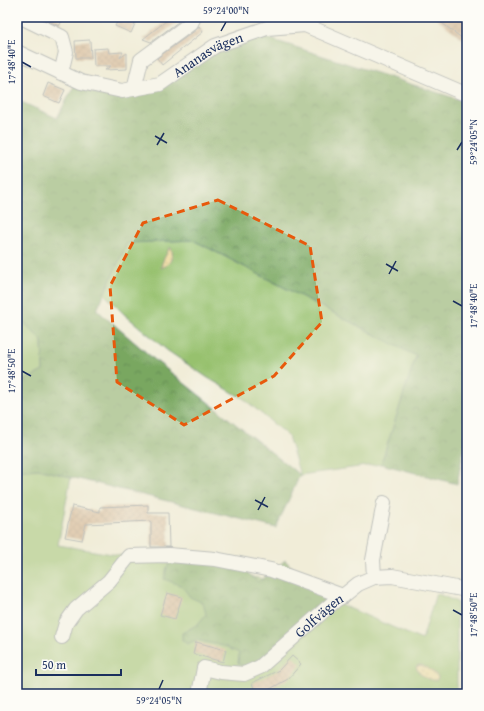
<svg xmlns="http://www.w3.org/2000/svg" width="484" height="711" font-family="'Gentium Book Plus',serif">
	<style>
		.grass { fill: #97c16e; stroke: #597866 }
		.forest { fill: url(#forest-crowns); stroke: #4a6b60 }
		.sand { fill: url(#sand-dots); stroke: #84847e }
		.building { fill: url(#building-cross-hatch) }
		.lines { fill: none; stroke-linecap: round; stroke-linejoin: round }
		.minor-casing { stroke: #868e9b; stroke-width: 16 }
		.minor { stroke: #fff; stroke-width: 14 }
		.marked { fill: none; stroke: #e8590c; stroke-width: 3; stroke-dasharray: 8 5; stroke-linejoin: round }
		.ticks { fill: none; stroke: #1b2f5e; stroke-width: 1.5 }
		.labels { text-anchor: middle; stroke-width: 4; stroke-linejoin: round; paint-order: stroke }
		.street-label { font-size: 14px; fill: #1b2f5e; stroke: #fdfcf7 }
		.neatline { fill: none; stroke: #1b2f5e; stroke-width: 1.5 }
		.ticks-label { font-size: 10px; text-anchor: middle; fill: #1b2f5e }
	</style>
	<defs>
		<pattern id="forest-crowns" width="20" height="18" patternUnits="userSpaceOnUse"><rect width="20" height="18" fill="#79a761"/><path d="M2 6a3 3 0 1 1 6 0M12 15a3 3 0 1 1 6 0" fill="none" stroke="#628853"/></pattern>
		<pattern id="sand-dots" width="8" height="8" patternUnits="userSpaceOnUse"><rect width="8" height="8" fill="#eeda9e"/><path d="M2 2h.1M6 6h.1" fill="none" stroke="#ccbb8a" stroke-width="1.8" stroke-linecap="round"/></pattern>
		<pattern id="building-cross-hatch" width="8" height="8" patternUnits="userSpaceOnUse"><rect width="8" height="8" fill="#d0a987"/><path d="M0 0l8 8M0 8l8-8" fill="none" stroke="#a88a72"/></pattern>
	</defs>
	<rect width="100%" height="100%" fill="#fdfcf7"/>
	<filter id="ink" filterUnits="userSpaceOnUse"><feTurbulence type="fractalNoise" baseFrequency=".025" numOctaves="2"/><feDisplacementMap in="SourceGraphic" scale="8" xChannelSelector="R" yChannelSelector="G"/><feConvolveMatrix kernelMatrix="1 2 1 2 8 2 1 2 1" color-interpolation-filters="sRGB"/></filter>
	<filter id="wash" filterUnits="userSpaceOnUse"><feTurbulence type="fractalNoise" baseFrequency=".012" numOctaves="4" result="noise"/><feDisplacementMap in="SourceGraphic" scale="16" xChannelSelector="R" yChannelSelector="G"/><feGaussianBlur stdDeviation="0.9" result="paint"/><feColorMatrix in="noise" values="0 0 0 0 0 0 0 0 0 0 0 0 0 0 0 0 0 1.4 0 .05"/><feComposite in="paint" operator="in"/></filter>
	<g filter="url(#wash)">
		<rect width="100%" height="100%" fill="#f1edd8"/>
		<!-- grass -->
		<g class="grass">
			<path d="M193,240L416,356L381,464L300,475L288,436L244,399L208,378L168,351L124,314L104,294L127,243Z"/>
			<path d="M17,315L42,341L43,371L17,385Z"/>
			<path d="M38,469L71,477L58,545L294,584L422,640L436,593L457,602V694H17V471Z"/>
		</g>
		<!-- forest -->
		<g class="forest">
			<path d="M261,36L467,102V433L457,484L381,464L416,356L193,240L127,243L97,310L155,360L300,475L276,528L38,469L17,471V384L43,371L42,341L17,315V100L57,118L74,86L99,94L123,96L217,52Z"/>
			<path d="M202,555L246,571L258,582L270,573L285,560L295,570L294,580L324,594L328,602L259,661L245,668L238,663L239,653L232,650L227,647L196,640L187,644L182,640V633L198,624L206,614L203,603L190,597L182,586L164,579L167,567L172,561Z"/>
		</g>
		<!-- sand -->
		<g class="sand">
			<path d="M169,248H171C175,255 170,266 161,268C161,262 167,254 169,248Z"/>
			<path d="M421,665C427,668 434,671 438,677L437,680C428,681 418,675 416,666Z"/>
		</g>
		<g id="blocks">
			<!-- building -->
			<g class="building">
				<path d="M40,17H53L62,21L59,26Z"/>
				<path d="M120,17H138L131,33L115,26Z"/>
				<path d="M171,17H181L182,19L151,42L143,39Z"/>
				<path d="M434,17H467V42Z"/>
				<path d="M199,26L203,32L162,65L157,58L196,30Z"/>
				<path d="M90,40L91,58H76L75,41Z"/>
				<path d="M108,48L109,53L123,52L120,58L127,53V69L105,70L111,66H94L93,49Z"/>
				<path d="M48,83L65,90L59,103L43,96Z"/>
				<path d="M148,505V513H168L169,547H151V521L86,524L82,540L65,537L72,506L100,512V507Z"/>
				<path d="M167,593L182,597L175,619L160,615Z"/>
				<path d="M196,642L226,650L223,662L193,654Z"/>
				<path d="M292,656L301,664L288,679L261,694H256L252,683L279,670Z"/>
			</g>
		</g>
	</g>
	<g filter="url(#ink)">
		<use href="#blocks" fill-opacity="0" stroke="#868e9b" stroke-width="1"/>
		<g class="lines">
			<!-- minor casing -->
			<g class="minor-casing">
				<g id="minor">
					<path d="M21,17L62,37L66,52L61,73"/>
					<path id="s1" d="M17,52L81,82L122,91L160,84L215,46L267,28L305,25L463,93L467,94"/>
					<path d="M134,89L141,60L191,23L194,17"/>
					<path d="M374,577L373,560L384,503"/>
					<path d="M62,637L66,623L76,609L109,581L129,556L169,555L215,559L271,570L343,596"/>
					<path id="s2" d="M199,694L204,668L221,672L244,674L260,667L336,600L343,596L358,584L374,577L392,576L467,590"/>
				</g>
			</g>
			<!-- minor -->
			<use href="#minor" class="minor"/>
		</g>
	</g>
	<!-- marked area -->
	<path d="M0 0H484V711H0ZM218,200L310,246L322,322L274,376L184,425L117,382L110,286L143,223Z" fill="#f1edd8" fill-opacity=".55" fill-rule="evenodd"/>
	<path class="marked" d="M218,200L310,246L322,322L274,376L184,425L117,382L110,286L143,223Z"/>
	<!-- ticks -->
	<path class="ticks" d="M221,31L226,22M22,62L31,67M155,136L167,143M157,145L164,133M457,150L462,142M386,264L398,271M389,274L396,261M453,301L462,306M22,371L31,376M255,500L268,507M258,510L265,497M453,610L462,615M159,689L163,680"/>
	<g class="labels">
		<!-- street labels -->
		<g class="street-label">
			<text dy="5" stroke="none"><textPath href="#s1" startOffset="208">Ananasvägen</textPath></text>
			<text dy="5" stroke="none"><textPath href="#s2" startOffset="163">Golfvägen</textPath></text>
		</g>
	</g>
	<!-- margin -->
	<rect width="484" height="711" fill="none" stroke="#fdfcf7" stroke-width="44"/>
	<!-- scale -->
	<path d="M36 669v6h85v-6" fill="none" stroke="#1b2f5e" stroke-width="2"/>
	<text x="42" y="669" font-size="12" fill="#1b2f5e" stroke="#fdfcf7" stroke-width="3" paint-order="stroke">50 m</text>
	<rect x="22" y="22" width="440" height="667" class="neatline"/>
	<g class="ticks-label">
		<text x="226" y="14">59°24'00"N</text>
		<text transform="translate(11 62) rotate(-90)" y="4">17°48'40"E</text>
		<text transform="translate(473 142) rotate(-90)" y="4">59°24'05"N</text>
		<text transform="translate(473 306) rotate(-90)" y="4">17°48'40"E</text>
		<text transform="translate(11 371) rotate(-90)" y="4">17°48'50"E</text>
		<text transform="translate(473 615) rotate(-90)" y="4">17°48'50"E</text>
		<text x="159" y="704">59°24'05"N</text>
	</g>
</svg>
